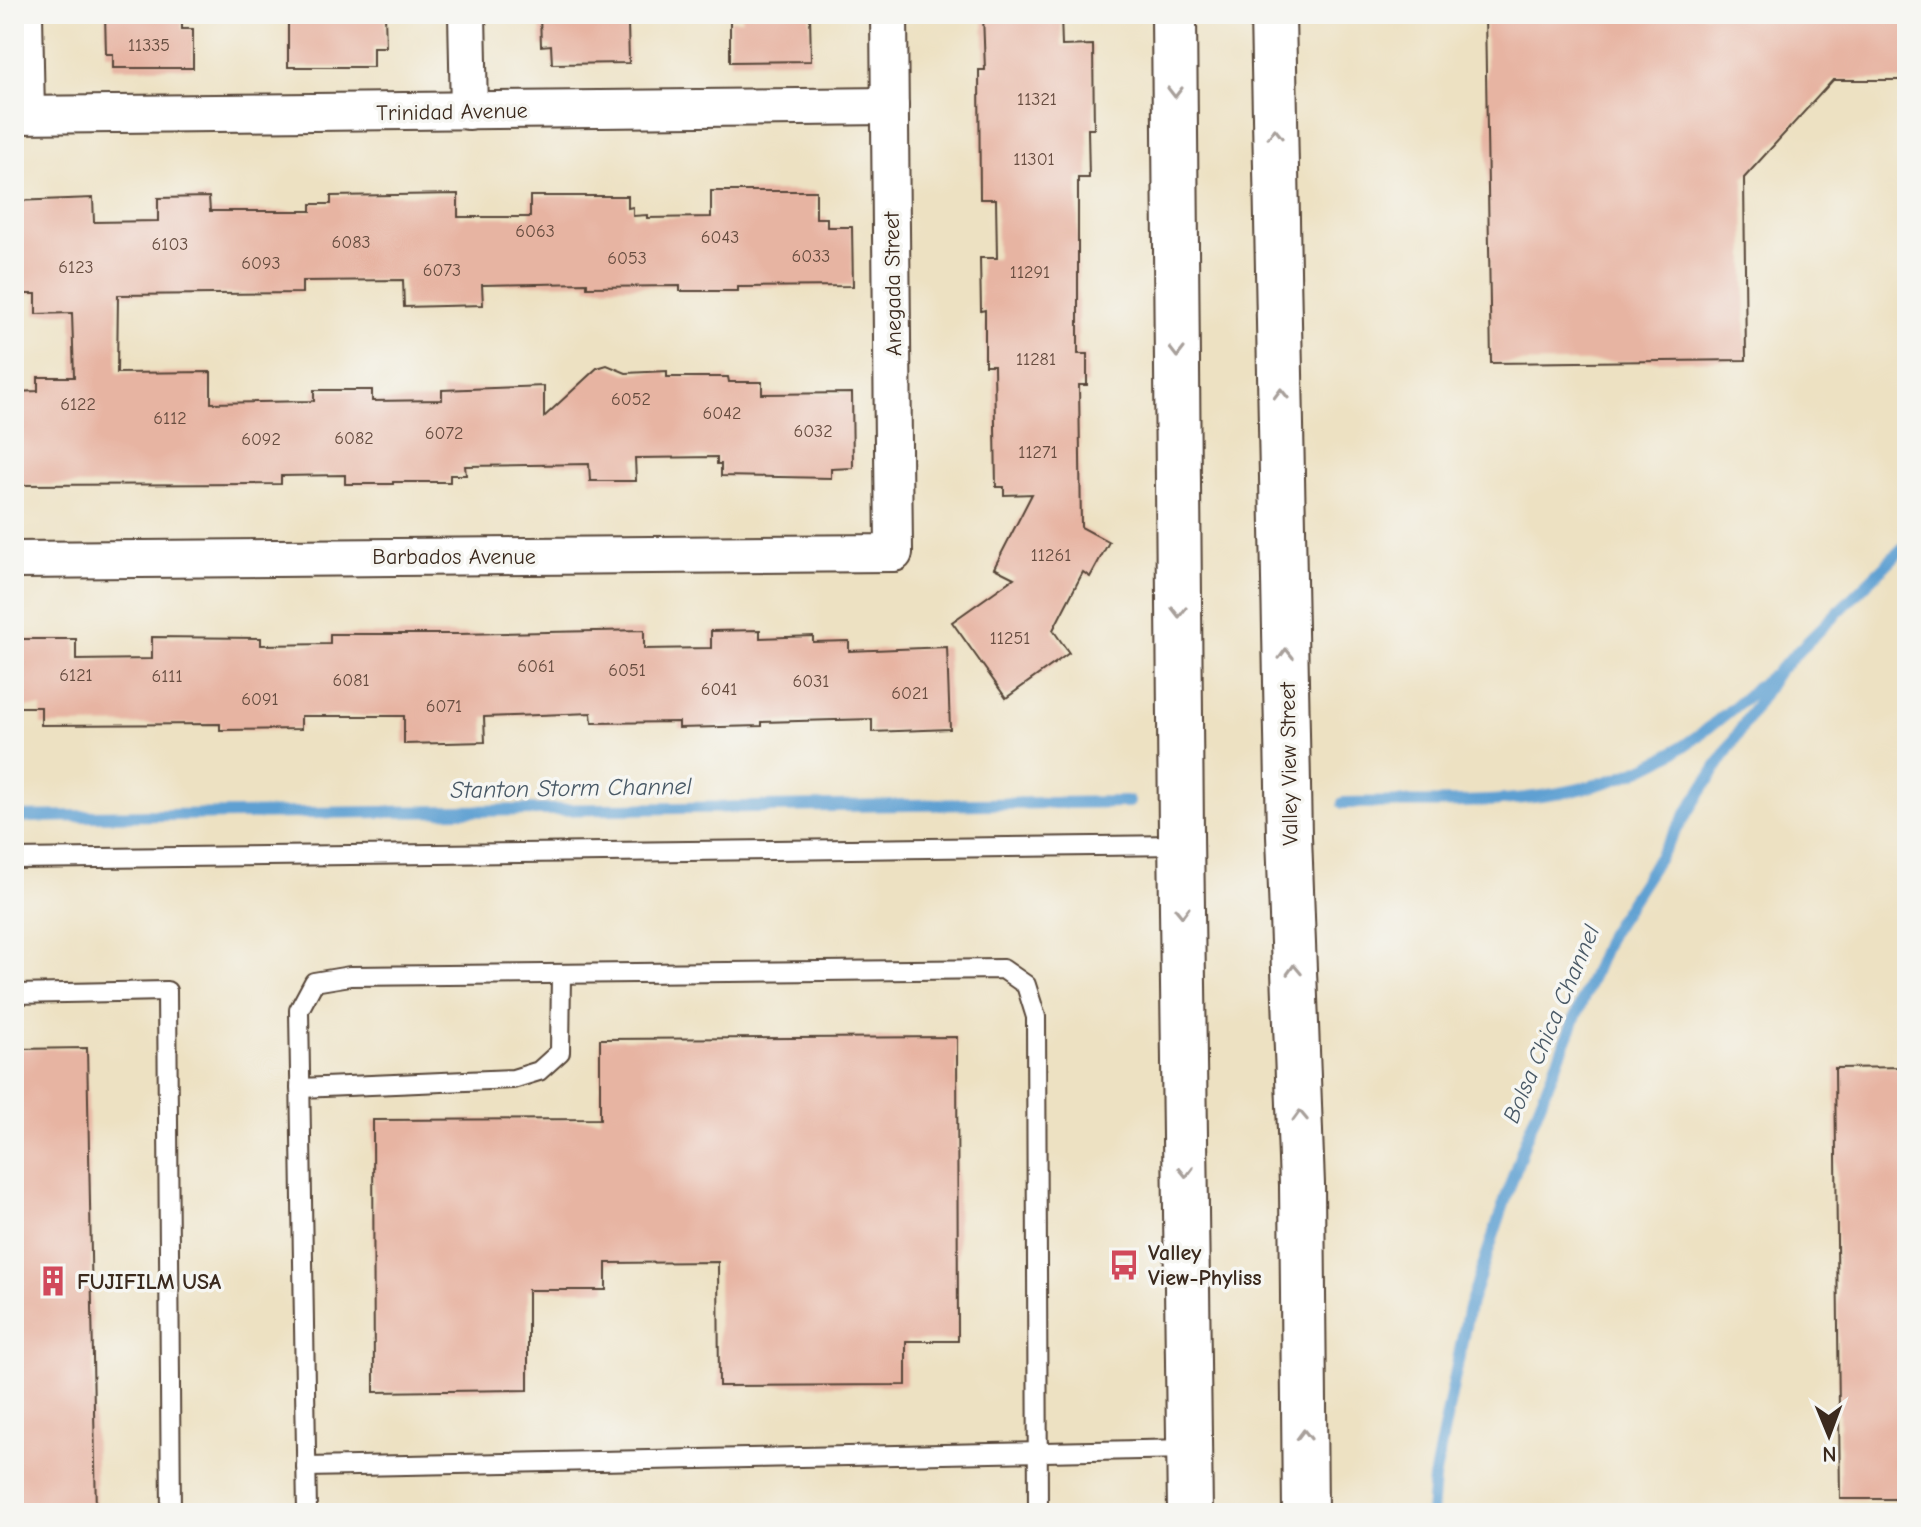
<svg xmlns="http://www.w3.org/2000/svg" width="1921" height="1527" font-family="'Comic Neue',sans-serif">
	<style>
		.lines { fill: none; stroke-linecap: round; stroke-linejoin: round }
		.stream { stroke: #5ea0d2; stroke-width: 12 }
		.building { fill: #e7b4a2 }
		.service-casing { stroke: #564537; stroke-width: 22 }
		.minor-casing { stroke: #564537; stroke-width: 40 }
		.primary-casing { stroke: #564537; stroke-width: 48 }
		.service { stroke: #fff; stroke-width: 18 }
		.minor { stroke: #fff; stroke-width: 36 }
		.primary { stroke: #fff; stroke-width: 44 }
		.oneway { stroke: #a79f9a }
		.labels { text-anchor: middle; stroke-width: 7; stroke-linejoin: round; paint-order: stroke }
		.number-label { font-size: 18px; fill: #664c3f }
		.street-label { font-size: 22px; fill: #3b2a1e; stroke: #f6f6f2 }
		.poi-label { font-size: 22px; font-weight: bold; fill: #3b2a1e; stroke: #f6f6f2; text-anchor: start }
		.water-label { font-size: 24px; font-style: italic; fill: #495966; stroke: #f6f6f2 }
	</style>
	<rect width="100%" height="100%" fill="#f6f6f2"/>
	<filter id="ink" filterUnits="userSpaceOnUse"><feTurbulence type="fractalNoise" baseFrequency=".0125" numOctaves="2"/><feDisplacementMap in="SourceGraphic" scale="16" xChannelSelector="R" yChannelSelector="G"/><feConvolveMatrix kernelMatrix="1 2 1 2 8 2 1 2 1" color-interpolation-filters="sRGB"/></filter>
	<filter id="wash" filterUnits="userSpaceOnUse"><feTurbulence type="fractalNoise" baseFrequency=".006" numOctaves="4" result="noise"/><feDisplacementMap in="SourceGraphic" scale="32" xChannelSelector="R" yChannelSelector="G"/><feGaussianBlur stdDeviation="1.8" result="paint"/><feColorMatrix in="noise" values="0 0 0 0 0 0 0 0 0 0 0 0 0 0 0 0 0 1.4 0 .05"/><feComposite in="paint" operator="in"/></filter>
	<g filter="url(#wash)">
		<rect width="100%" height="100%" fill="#ede1c2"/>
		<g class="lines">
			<!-- stream -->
			<g class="stream">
				<path d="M1343,803C1444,801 1553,810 1646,767C1692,746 1731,709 1770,677"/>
				<path d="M14,817L1129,802"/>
				<path d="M1431,1513L1434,1479L1468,1311L1526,1138L1609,935L1778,671L1907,544"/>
			</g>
		</g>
		<g id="blocks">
			<!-- building -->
			<g class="building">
				<path d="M105,14H182V29H193V68H113V54H106Z"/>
				<path d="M288,14H385L386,47H373V67H288Z"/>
				<path d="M540,14H618V24H628L629,63L552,64L551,45L541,46Z"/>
				<path d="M741,14H810L811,61L730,62V20H742Z"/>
				<path d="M983,14H1061L1062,46L1093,45L1094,129H1088L1089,178H1078V354H1087V385H1079L1081,527L1109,542L1090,577L1083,572L1053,630L1069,653L1006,698L952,622L1014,578L994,568L1032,494L1004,495V487H996L994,365H985V310L981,311L980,258H997L996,199H980L979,70H985Z"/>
				<path d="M1485,14H1907V80H1833L1744,178L1746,360L1491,363Z"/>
				<path d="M711,191H816V218H827V227H852L853,286L738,287V291H680V286L587,287V283L482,285L483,305L404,307L403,280L302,281V293L118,295L117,373L211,372V403L314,401V390H372V401L442,400V390L544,386V417L597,368L607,365L626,373L667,371V377H728L729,382H762V394L852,393L853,468L831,469V478L721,476V464H717V457L635,458L636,481H590L589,464L465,466L466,475H450V482H393V484H345V475L281,476V484L14,485V392L38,391V377H74L72,313L36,314V294H14V201L93,198L94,222L158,221V198L209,197L210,211H311V204H331V196L458,194V217H530V196H628V208L633,207V216L647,215V218L711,217Z"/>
				<path d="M644,630V649L711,648V631L760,630V638L813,636V642L849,641V651L947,647L950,729L872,732V719L762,722V726L679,728V722L592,723L591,713L484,717L485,742L404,744V716H301V729L220,730V724L41,725V707H14V639H76V660L152,659V637L261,638V645L330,644V634H458Z"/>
				<path d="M957,1037L958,1341H906V1385L719,1386L718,1262L606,1263V1290H528V1390L374,1392L373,1120L600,1119V1039Z"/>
				<path d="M87,1048L96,1513H14V1049Z"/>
				<path d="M1907,1067V1499H1840L1835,1068Z"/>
			</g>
		</g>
	</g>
	<g filter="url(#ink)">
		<use href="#blocks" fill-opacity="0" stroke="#564537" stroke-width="2"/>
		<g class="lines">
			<!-- service casing -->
			<g class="service-casing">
				<g id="service">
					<path d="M14,859L1181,845"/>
					<path d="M14,994L167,991L171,1513"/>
					<path d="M300,1088L513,1079L539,1071L560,1052L561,974"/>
					<path d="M306,1467L1189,1449"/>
					<path d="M307,1513L299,1010L314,982L350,976L1003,969L1026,985L1036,1017L1038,1513"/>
				</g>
			</g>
			<!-- minor casing -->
			<g class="minor-casing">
				<g id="minor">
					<path d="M24,14L26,114"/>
					<path d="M467,14L469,111"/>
					<path d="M14,115L890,106"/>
					<path d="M14,560L894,553L889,14"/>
				</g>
			</g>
			<!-- primary casing -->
			<g class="primary-casing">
				<g id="primary">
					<path d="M1174,14L1181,834L1190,1513"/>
					<path d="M1273,14L1289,836L1302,1185L1305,1513"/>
				</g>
			</g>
			<!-- service -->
			<use href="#service" class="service"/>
			<!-- minor -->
			<use href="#minor" class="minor"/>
			<!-- primary -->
			<use href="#primary" class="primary"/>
		</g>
		<!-- one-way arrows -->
		<defs><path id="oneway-chevron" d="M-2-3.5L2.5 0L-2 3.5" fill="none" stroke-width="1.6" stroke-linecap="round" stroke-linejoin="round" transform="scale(2)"/></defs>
		<g class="oneway">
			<use href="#oneway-chevron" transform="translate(1175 92) rotate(90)"/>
			<use href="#oneway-chevron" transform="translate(1275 134) rotate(-91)"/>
			<use href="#oneway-chevron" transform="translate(1177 352) rotate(90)"/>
			<use href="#oneway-chevron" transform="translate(1281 394) rotate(-91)"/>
			<use href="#oneway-chevron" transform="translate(1179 612) rotate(90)"/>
			<use href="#oneway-chevron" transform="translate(1286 654) rotate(-91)"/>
			<use href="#oneway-chevron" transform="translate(1182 912) rotate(89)"/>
			<use href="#oneway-chevron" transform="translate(1294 970) rotate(-92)"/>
			<use href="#oneway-chevron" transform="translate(1300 1116) rotate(-92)"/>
			<use href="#oneway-chevron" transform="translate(1186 1172) rotate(89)"/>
			<use href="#oneway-chevron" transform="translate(1304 1435) rotate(-91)"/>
		</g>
	</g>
	<!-- icons -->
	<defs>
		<g id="bus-bare" transform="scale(2.4)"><path d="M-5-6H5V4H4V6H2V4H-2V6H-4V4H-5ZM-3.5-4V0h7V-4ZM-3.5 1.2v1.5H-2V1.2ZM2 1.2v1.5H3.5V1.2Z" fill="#d1495b" stroke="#f6f6f2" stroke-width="2.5" paint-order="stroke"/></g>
		<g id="building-bare" transform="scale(2.4)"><path d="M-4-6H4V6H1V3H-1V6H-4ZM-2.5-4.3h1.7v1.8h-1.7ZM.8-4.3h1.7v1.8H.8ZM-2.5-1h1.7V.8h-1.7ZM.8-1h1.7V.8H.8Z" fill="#d1495b" stroke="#f6f6f2" stroke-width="2.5" paint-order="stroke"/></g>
	</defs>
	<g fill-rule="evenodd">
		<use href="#bus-bare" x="1124" y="1265"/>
		<use href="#building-bare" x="53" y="1281"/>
	</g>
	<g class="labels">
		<!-- number labels -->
		<g class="number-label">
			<text x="149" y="51">11335</text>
			<text x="1037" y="105">11321</text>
			<text x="1034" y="165">11301</text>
			<text x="535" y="237">6063</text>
			<text x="720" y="243">6043</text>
			<text x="351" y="248">6083</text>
			<text x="170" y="250">6103</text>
			<text x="811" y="262">6033</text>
			<text x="627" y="264">6053</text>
			<text x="261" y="269">6093</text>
			<text x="76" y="273">6123</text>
			<text x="442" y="276">6073</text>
			<text x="1030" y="278">11291</text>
			<text x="1036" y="365">11281</text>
			<text x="631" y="405">6052</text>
			<text x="78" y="410">6122</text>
			<text x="722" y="419">6042</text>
			<text x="170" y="424">6112</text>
			<text x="813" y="437">6032</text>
			<text x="444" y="439">6072</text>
			<text x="354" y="444">6082</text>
			<text x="261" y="445">6092</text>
			<text x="1038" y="458">11271</text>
			<text x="1051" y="561">11261</text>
			<text x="1010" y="644">11251</text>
			<text x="536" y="672">6061</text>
			<text x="627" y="676">6051</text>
			<text x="76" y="681">6121</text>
			<text x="167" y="682">6111</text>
			<text x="351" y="686">6081</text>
			<text x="811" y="687">6031</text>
			<text x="719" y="695">6041</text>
			<text x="910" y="699">6021</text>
			<text x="260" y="705">6091</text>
			<text x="444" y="712">6071</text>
		</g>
		<!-- street labels -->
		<g class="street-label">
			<text transform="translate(452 111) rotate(-1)" y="8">Trinidad Avenue</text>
			<text transform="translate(892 284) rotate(-91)" y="8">Anegada Street</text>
			<text x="454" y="564">Barbados Avenue</text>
			<text transform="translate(1288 764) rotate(-91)" y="8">Valley View Street</text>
		</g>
		<!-- poi labels -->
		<g class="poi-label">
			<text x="1148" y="1260">Valley<tspan x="1148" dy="25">View-Phyliss</tspan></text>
			<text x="77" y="1289">FUJIFILM USA</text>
		</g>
		<!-- water labels -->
		<g class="water-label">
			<text transform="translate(571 788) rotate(-1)" y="8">Stanton Storm Channel</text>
			<text transform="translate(1551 1024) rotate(-67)" y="8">Bolsa Chica Channel</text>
		</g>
	</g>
	<!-- margin -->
	<rect width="1921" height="1527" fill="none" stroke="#f6f6f2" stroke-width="48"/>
	<!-- north arrow -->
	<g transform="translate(1829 1435) rotate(179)" stroke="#f6f6f2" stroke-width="6" paint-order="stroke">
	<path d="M0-6L14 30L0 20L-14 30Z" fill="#3b2a1e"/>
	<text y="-12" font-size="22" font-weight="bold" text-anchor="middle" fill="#3b2a1e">N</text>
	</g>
</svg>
